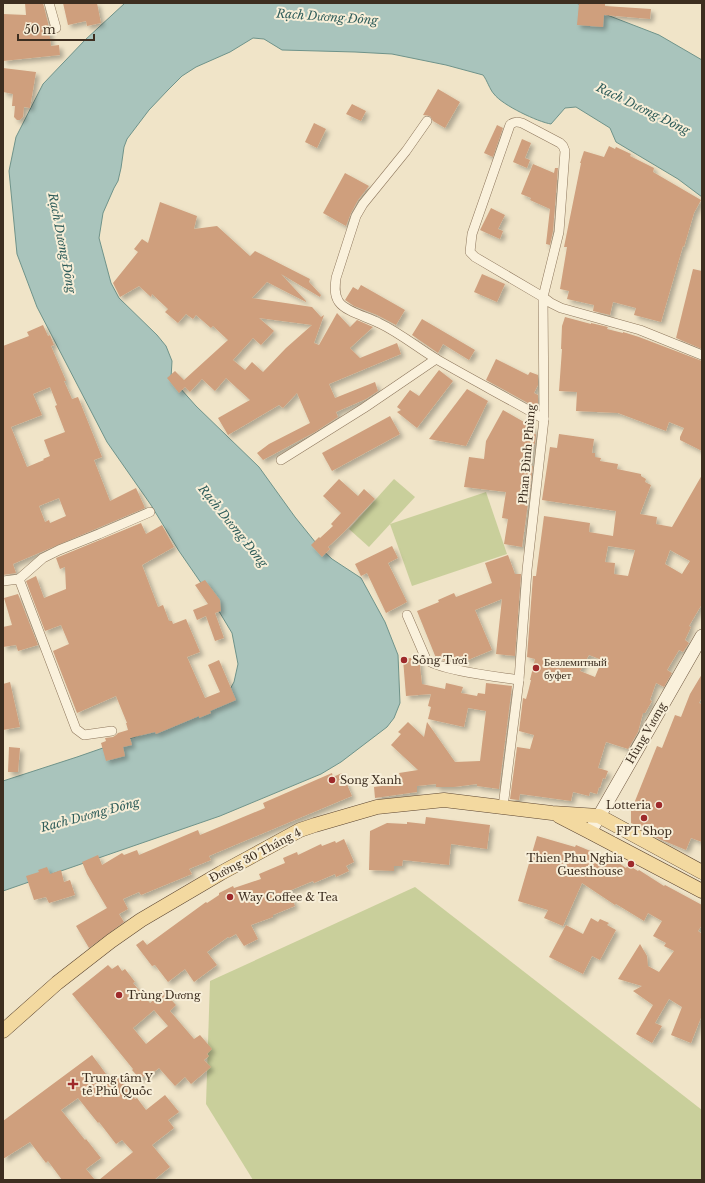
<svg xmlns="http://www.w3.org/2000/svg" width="705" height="1183" font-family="'Libre Baskerville',serif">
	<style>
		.green { fill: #c9cf9b }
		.water { fill: #a9c4bc; stroke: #6f938a }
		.building { fill: #cf9f7d; fill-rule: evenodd; filter: url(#shadow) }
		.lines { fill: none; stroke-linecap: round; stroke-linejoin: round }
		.minor-casing { stroke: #8d765c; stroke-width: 10 }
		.secondary-casing { stroke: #6f573f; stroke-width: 14 }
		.primary-casing { stroke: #5b4430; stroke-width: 15 }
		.minor { stroke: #faf1dc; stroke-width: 9 }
		.secondary { stroke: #faf1dc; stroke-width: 13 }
		.primary { stroke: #f3d9a0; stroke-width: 14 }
		.poi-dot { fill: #9e2a2b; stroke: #f7eed8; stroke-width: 1.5 }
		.labels { text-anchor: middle; stroke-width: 4; stroke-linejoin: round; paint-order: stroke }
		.street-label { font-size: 11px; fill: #3d2e20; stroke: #f7eed8 }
		.poi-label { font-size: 11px; fill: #3d2e20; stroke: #f7eed8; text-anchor: start }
		.water-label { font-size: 12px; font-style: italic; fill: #2f5d5a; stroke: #f7eed8 }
	</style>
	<defs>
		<filter id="shadow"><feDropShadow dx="3.5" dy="3.5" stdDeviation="2" flood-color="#0004"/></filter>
	</defs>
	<rect width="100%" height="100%" fill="#f0e4c8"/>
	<!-- green -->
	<g class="green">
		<path d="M394,479L415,497L369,547L349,529Z"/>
		<path d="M486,492L507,554L412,586L390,524Z"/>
		<path d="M415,887L702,1110V1180H253L206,1104L210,981Z"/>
	</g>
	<!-- water -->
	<path class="water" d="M125,3H576L659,35L702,60V197L678,179L616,142L610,128L576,107L565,108L551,124C538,122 502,105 494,94C490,90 487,80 483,75L446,65L392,54L355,52L282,50L264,39L253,38L230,52L196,67L182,76L168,90L149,110L127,139L124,147L121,168L118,181L114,188L103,213L99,238L111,283L119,298L157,335L166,346L172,361L171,378L196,406L259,467L295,517L320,548L332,559L361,578L385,622L398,655L400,703L394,718L387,727L341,762L321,774L220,816L3,891V781L77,757L192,717L229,691L234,682L238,664L232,633L208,593L179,551L151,505L107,442L37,307L17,254L9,171L16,137L43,84L85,40Z"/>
	<!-- building -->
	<g class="building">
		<path d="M25,3H43L48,23L51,46L59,45L60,55L3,61V14L26,15Z"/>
		<path d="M63,3H97L101,23L87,26L86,21L68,25Z"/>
		<path d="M579,3H605V6L651,9L650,19L604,15L603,27L577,25Z"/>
		<path d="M3,68L36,72L30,108L24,107L23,117L20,120H17L14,117L15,106H12L13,94L3,92Z"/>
		<path d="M438,89L460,102L445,128L433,121L430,116L423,115Z"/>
		<path d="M352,104L366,111L361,121L346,114Z"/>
		<path d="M314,123L326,129L317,148L305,142Z"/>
		<path d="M497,125L503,128L493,157L484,153Z"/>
		<path d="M522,139L531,143L525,158L530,160L527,168L513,162Z"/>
		<path d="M609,146L615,149L616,147L631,154L630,156L654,168L653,172L701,200L694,213L684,247L683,246L661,322L634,315L636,308L613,302L610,315L593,311L594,305L567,299L569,291L560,289L567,247H564L581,163H580L584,151L604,157Z"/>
		<path d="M533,164L554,173L555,168H558L553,231L550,245L546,244L550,209L530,200L531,198L521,194Z"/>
		<path d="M345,173L369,186L358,200L351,213L346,226L323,213Z"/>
		<path d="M160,202L197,216L194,229L217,226L250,256L255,251L310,279L309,282L321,295L320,297L281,274L306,301V302L267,282L252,298L312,307L321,317L324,315L314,343L319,345L337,313L350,327L357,320L373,327L350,348L360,358L397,343L401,354L329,384L335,398L375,382L378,391L366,399L336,412L338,417L315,432L263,460L257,453L269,444L310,423L297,393L283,408L279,405L228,435L218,418L250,400L226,378L215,391L202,379L190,392L185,387L179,393L167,378L175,371L184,380L228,340L213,326L211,328L196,315L193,319L186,314L178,323L165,312L168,309L152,294L151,297L139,286L120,297L113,283L138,252L134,249L142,239L148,243ZM259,318L312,325L286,348L263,372L252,362L245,370L233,360L253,338L261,345L274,331Z"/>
		<path d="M491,208L505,215L498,229L503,231L500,239L480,230Z"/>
		<path d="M693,269L702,271V349L676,338Z"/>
		<path d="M482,274L505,284L497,302L474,292Z"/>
		<path d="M361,285L405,310L396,325L377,315L354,306L345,300L353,287L358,290Z"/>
		<path d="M565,317L591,324V323L608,327L607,329L623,333V332L639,337L702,361V451L680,440V437L684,428L669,422L666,431L618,413L576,411L577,392L559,391L562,349H561L562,326Z"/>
		<path d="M422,319L475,350L469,360L443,344L438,353L412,335Z"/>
		<path d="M43,325L48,336L50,335L54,345L51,346L66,381H64L72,399L78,397L102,457L94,460L110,501L136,488L145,508L13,564L16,573L3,575V346L29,336L27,332ZM50,387L57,405L55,406L65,432L44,440L50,456L43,459L44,460L27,467L11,427L42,415L33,394ZM59,498L66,516L50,523L49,520L45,522L39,506Z"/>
		<path d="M496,359L528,375L530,372L538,375V385L534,393L538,395V406L537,408L486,380Z"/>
		<path d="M439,370L453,381L417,428L397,412L401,410L397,407L410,390L419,396Z"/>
		<path d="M467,389L488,401L466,446L429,439Z"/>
		<path d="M503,410L531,426L536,435L535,443L533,447L531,466H533L522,547L504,544L508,519L502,518L506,492L464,487L469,457L484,459L486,441Z"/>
		<path d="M390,416L400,434L332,471L322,453Z"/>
		<path d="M559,434L594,439L592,453H595V457L601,458L600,461L618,464L617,469L641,474V476L646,479L645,482L651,485L640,514L657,517L656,524L672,527L702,475V604L689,626L691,627L685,640L689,643L683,652L679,650L667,670L672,673L664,687L656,683L650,700L652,701L645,713H643L638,732L628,749L606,742L598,768L608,771L605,779L603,778L600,788L599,787L597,794L590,792L589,796L573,792L571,801L520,794L519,800L510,799L517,747L530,749L534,735L519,731L523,698L526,699L528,692L531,680H530L535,659L527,657L533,576H536L544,516L590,523L589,532L613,536L616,511L542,500L550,447L557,448ZM608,546L635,550L628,576L614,574L615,563L605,562ZM670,550L690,561L682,574L665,564ZM589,655L602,660L595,677L580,671Z"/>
		<path d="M339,479L358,496L364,489L375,499L344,532L328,547L330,549L322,557L311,545L319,537L320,538L333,526L331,524L341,513L323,496Z"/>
		<path d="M141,523L146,534L162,525L174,547L142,565L158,607L163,605L169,621H172L173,624L186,619L200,652L187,657L205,698L220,692L208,665L219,660L236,700L210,711L211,713L199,718V716L156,734L155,732L130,738L132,745L123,747L125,756L106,761L101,743L106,741L105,738L113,737L116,735L118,733L128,730L126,723H127L116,696L77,713L53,651L69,644L61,625L45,631L26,581L36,576L44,598L66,589L65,567L60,569L56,558Z"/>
		<path d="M392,546L398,558L388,563L407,602L386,613L367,573L361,576L355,564Z"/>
		<path d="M508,555L515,574H521L515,656L496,654L502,599L475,610L492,650L463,662L461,656L447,661L443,660L441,656L436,658L417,611L439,602L438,600L454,593L456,597L492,583L485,563Z"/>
		<path d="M205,580L220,600L221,611L215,613L224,638L215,641L206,616L197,620L193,610L208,604L195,585Z"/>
		<path d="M18,594L38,645L18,651L16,645L3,647V627L12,625L4,598Z"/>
		<path d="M419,657L422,684L445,689L446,683L463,687L461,693L477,696L478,693L485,694L486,683L512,686L499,789L477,786V784L454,787H436V784L417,786V792L375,798L374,787L389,785L388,777L400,776L399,773L418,770L391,745L401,734L398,732L408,722L424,737L427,722L455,762L480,761L486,711L468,708L464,727L428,719L431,707L428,706L431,694L406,696L403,659Z"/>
		<path d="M702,674V697L699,703L702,704V842L691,838L686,850L657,838L650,834L651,831L631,823V811L657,746L662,748L675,715L681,717L690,694Z"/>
		<path d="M10,682L20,727L3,730V684Z"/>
		<path d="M9,747L20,748L18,772H8Z"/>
		<path d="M332,773L333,777L342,773L352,796L209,856L211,860L189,869L192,874L141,895L139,892L123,899L128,909L119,914L124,922L89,948L76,926L107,908L87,874L82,862L98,855L102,865L122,853L124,855L137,850L139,855L198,830L200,835L265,808L263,803Z"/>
		<path d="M426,817L490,825L487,849L451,844L449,865L403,860L402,866H394V871L369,870L370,831L387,823L407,824V822L425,824Z"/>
		<path d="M537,836L575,847L576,845L605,857L606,854L626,868L628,865L638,871L639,870L664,886L665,885L702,905V925L698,931L702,934V1015L691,1043L671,1035L682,1007L669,999L655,1023L662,1026L652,1043L636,1034L653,1005L633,991L642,986L618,979L640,944L647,956L648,966L659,972L674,951L664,946L666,943L653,936L662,921L648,913L644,921L616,904L615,905L582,883L563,926L544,918L548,910L518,901Z"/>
		<path d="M344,839L354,862L346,866L349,871L336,877L335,874L314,883L313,881L289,891L295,906L273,915V917L251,925L258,939L244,946L236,934L229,938L228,937L207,952L217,965L194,982L185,969L168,982L155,965L152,966L136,945L143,940L147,945L206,902L207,903L219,895V893L233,886L234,888L261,879L259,874L285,863L283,858L297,852L298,855L321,844L322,846L335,841L336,843Z"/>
		<path d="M47,867L50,874L61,870L64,882L70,880L75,895L49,903L46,897L34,900L26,876L39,872L38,870Z"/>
		<path d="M591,918L598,922L600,919L609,923L607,925L616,930L600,960L592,956L583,974L549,957L566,925L583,934Z"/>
		<path d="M108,965L112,969L118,965L122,971L125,969L135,982L133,983L150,1003L163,991L176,1005L170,1011L194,1039L200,1035L212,1049L207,1054L209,1056L204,1060L211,1067L191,1084L185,1077L175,1086L159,1068L150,1075L148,1073L140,1079L132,1070L133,1069L72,994ZM154,1010L168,1026L146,1044L133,1028Z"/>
		<path d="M92,1055L112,1082L118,1077L135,1099L137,1098L146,1110L165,1095L179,1112L168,1120L174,1128L152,1145L170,1167L154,1180H99L133,1152L122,1140L116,1144L99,1122L98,1123L78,1098L61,1110L85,1140L86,1139L101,1158L86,1169L95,1180H62L48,1161L46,1163L30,1142L3,1159V1121Z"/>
	</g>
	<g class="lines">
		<!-- minor casing -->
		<g class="minor-casing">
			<g id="minor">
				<path d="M49,3L56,28"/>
				<path d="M427,121L406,151L363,204L356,216L336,278C335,286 334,295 339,302C346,312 368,317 379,323C400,333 418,348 438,360C473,380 509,399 544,419"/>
				<path d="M281,460L364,408L436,359"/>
				<path d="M19,579L43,558L59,550L99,534L150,512"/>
				<path d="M3,581L19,579L76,729L84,735L112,731"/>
				<path d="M407,615L426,659C437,670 500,677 519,680"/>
				<path d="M503,807L519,680L527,570L544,419L543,297L559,232L565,151L563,146L560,143L522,123C518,122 514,121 510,125L472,234L470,252L475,257L543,297L551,303L561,308L640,330L702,355"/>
			</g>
		</g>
		<!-- secondary casing -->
		<g class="secondary-casing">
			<path id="secondary" d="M590,832L702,636"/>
		</g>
		<!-- primary casing -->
		<g class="primary-casing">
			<g id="primary">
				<path d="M559,816L590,832L702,891"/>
				<path d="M3,1031L57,983L111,941L141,920L221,873L300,830L315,825L377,807L444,800L552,813L599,816L702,872"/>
			</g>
		</g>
		<!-- minor -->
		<use href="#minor" class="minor"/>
		<!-- secondary -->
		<use href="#secondary" class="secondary"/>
		<!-- primary -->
		<use href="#primary" class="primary"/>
	</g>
	<!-- markers -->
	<g class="poi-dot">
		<circle cx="404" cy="660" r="4"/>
		<circle cx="536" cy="668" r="4"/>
		<circle cx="332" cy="780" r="4"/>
		<circle cx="659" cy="805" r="4"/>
		<circle cx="644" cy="818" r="4"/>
		<circle cx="631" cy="864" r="4"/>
		<circle cx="230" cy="897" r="4"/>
		<circle cx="119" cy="995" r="4"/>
		<path d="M71 1078h4v4h4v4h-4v4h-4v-4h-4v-4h4z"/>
	</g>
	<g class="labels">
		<!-- street labels -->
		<g class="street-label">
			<text transform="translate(527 454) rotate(-85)" y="4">Phan Đình Phùng</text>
			<text transform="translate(646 733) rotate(-60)" y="4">Hùng Vương</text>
			<text transform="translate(255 855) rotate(-28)" y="4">Đường 30 Tháng 4</text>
		</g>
		<!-- poi labels -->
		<g class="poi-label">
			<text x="412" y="664">Sống Tươi</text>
			<text x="544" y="666">Безлемитный<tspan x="544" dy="13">буфет</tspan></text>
			<text x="340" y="784">Song Xanh</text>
			<text x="651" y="809" text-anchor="end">Lotteria</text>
			<text x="644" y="835" text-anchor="middle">FPT Shop</text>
			<text x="623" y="862" text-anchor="end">Thien Phu Nghia<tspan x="623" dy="13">Guesthouse</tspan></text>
			<text x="238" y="901">Way Coffee &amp; Tea</text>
			<text x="127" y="999">Trùng Dương</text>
			<text x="82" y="1082">Trung tâm Y<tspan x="82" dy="13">tế Phú Quốc</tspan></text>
		</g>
		<!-- water labels -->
		<g class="water-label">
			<text transform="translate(327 17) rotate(4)" y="4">Rạch Dương Đông</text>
			<text transform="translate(643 109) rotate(26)" y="4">Rạch Dương Đông</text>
			<text transform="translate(62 243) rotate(79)" y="4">Rạch Dương Đông</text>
			<text transform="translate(233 526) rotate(51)" y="4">Rạch Dương Đông</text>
			<text transform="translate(90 815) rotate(-15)" y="4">Rạch Dương Đông</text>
		</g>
	</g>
	<!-- border -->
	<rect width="705" height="1183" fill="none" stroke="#3d2e20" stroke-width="8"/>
	<!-- scale -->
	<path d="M18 34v6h76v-6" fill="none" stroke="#3d2e20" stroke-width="2"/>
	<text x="24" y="34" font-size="12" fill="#3d2e20" stroke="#f7eed8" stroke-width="3" paint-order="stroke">50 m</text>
</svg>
